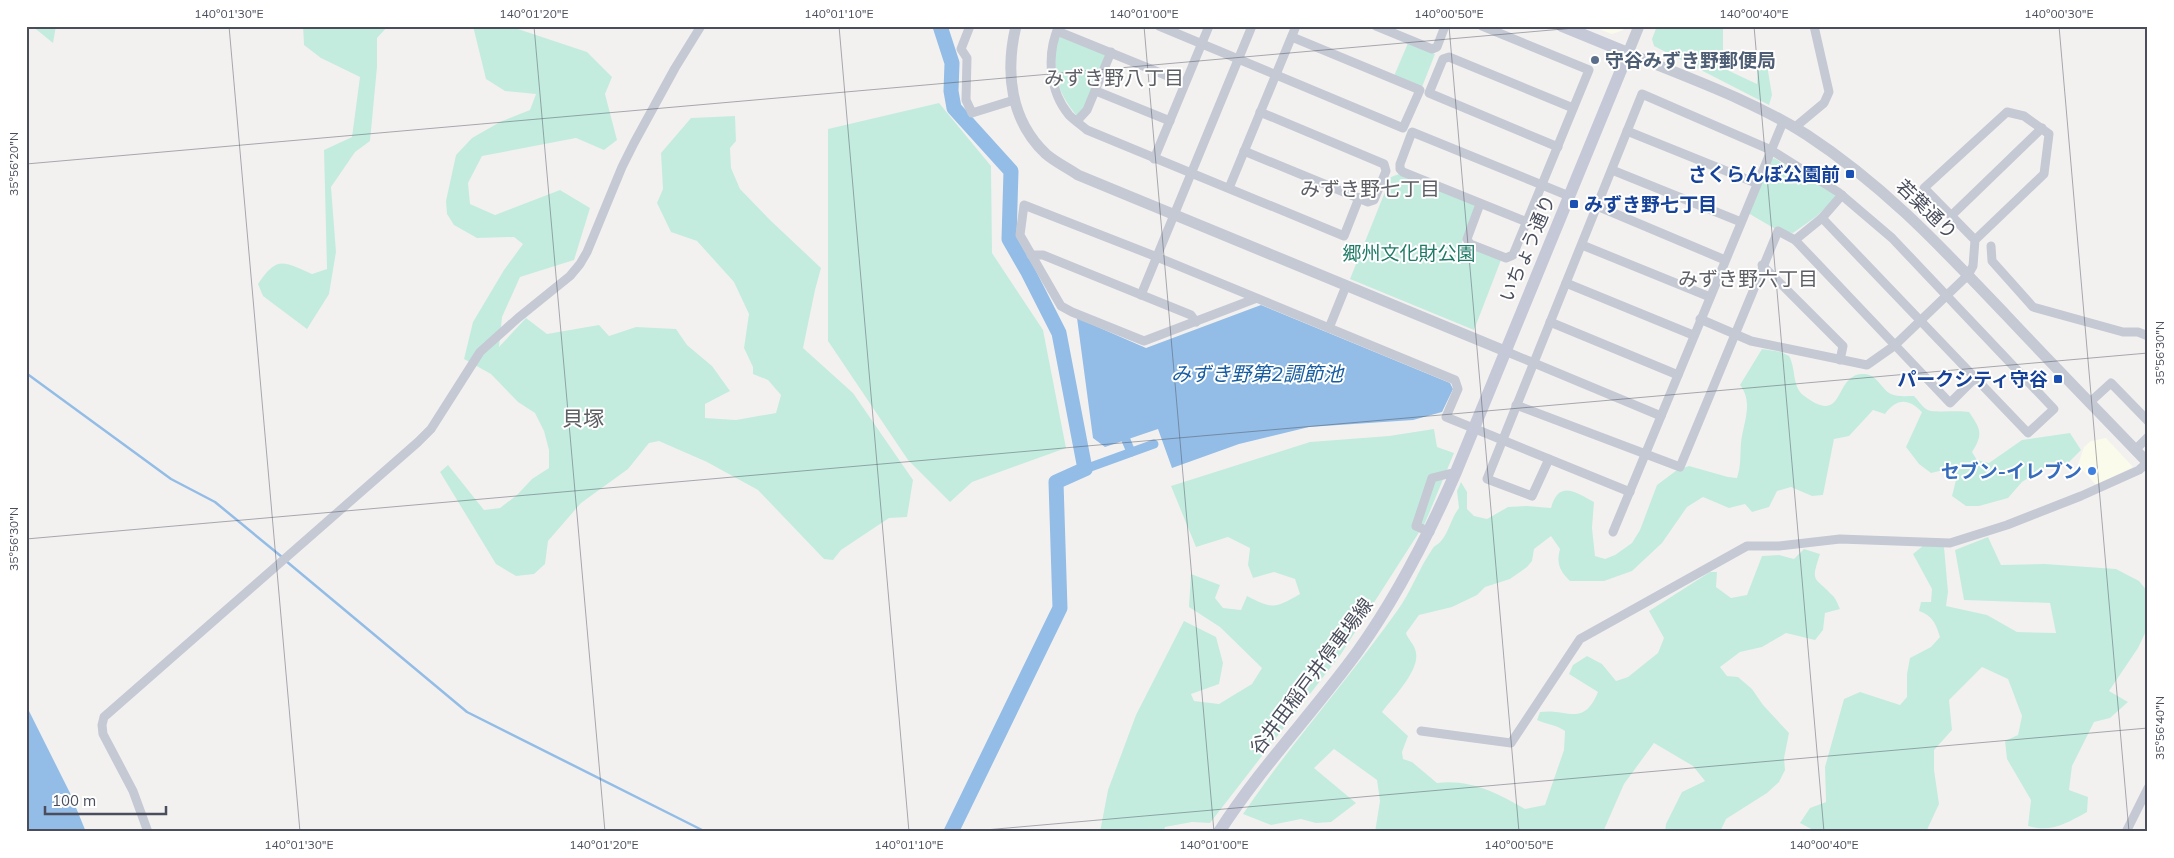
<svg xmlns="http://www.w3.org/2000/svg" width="2174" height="858" font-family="Mulish,'Noto Sans JP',sans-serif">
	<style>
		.commercial { fill: #fbfbec }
		.green { fill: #c3ecdf }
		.water { fill: #93bde6 }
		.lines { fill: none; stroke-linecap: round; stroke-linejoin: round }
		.stream { stroke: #93bde6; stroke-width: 2.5 }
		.canal { stroke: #93bde6; stroke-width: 9 }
		.river { stroke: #93bde6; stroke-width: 15 }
		.minor { stroke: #c5c9d4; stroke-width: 9 }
		.tertiary { stroke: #c5c9d4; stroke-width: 11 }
		.secondary { stroke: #c5c8d7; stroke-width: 12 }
		.ticks { fill: none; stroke: #4a4e5c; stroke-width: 1; stroke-opacity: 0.45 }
		.service-dot { fill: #5c6f8a; stroke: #fff; stroke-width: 2 }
		.transit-dot { fill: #1a4fb4; stroke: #fff; stroke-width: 2 }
		.shop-dot { fill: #3f7fe0; stroke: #fff; stroke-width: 2 }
		.labels { text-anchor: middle; stroke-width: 4; stroke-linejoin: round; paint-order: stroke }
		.service-label { font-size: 19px; font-weight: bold; fill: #4e5e75; stroke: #fff; text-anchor: start }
		.transit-label { font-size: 19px; font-weight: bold; fill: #164399; stroke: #fff; text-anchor: end }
		.street-label { font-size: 19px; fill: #4a4e5c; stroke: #fff }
		.park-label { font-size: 19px; fill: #1e7a66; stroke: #fff }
		.shop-label { font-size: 19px; font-weight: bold; fill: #366cbe; stroke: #fff; text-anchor: end }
		.neighbourhood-label { font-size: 20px; fill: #5d5f65; stroke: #fff }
		.water-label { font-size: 20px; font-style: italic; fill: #175da2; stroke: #fff }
		.quarter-label { font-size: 21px; fill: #5d5f65; stroke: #fff }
		.neatline { fill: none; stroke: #4a4e5c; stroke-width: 2 }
		.ticks-label { font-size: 12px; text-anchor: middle; fill: #4a4e5c }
	</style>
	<rect width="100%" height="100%" fill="#f3f1f0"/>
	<!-- commercial -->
	<g class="commercial">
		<path d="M1591,26H1625L1623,30L1612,34Z"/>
		<path d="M2106,438L2133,467L2096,485L2078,465L2084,447L2091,441Z"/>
	</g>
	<!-- green -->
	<g class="green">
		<path d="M32,26H56L53,43Z"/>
		<path d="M303,26H388L377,38V67L370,141L355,152L331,187L336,252L329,294L307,329L263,296L258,284C278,255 283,262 312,274L327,269L324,150L352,137L360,77L321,58L304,45Z"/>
		<path d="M473,26H509L587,52L612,77L605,94L617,140L604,150L576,138L482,156L468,183L470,204L495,215L560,190L590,208L574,260L520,277L502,317L499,347L526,318L547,334L599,325L609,336L636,327L676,329L687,345L712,366L730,391L705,404V418L736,420L776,413L781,395L768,380L753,374V367L744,348L749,314L734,282L697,241L671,232L657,203L663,189L661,153L691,118L735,116L736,141L730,148L731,168L740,189L770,220L821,268L815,290L803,348L853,393L913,480L907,517L889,518L841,550L833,560L824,559L758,490L707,462L659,441L649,443L628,469L581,503L548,541L545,564L534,574L516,576L496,564L440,472L448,465L484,510L500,508L517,495L532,479L549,468V450L544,431L535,413L518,402L491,374L464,359L473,322L504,270L523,244L514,237L477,238L454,225L447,214L446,201L456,155L472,138L500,122L530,110L536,94L505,91L486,79Z"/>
		<path d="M1657,26H1723V68L1757,84L1758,60L1766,59L1772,95L1769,105L1654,46L1652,39Z"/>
		<path d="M1062,36L1106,53L1085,109L1077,116C1055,90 1052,70 1058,37Z"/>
		<path d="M1408,43L1435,54L1422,87L1394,76Z"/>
		<path d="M939,103L991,166L992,253L1043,330L1066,448L972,482L950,502L908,460L828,341V129Z"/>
		<path d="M1774,158L1834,194L1836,197L1817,216L1793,233L1777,230L1748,213L1771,160Z"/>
		<path d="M1399,174L1474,204L1475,208L1461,245L1501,260L1474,330L1350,279L1391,177Z"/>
		<path d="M1762,349L1781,352L1789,356C1796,368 1792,386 1803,395C1847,429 1832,373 1864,374C1877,374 1882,390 1891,394C1897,397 1907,396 1914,396C1918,400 1923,408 1928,410C1934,413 1959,410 1969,412C1980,428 1984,434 1972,452L1977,460L1989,463L2022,440L2070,433L2081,450L2069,462L2047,466L2022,482L2008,498L1979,506H1966L1952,496L1957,476L1948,469L1931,473L1919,464L1906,447L1922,412C1908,398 1897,398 1885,414L1873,410L1849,436L1834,439L1823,495L1812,496L1791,487L1777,491L1769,507L1752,512L1745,504L1729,508L1703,497L1687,507L1662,543L1632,571L1604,581H1570C1560,571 1556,564 1560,549L1551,536L1534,549L1532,561L1527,567L1510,579L1485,587L1477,595L1452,607L1419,615L1406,633C1408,639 1413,643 1415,649C1423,668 1393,697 1382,712L1408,736L1402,752L1403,759L1412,762L1437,783C1471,779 1497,793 1525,809L1545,805L1564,750L1565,731C1555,724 1547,725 1537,720L1540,712C1568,708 1583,728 1598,692L1569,674L1573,665L1587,656L1602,664L1616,681L1628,677L1658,653L1664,638L1649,611L1710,572H1717L1716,587L1731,598L1747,595L1762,556L1779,555L1794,559L1804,549L1820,554C1810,584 1815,576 1832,595C1836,598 1838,605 1840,609L1825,613L1823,630L1815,640L1786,633L1762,647L1740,652L1720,667L1727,676L1738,677L1752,689L1763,705L1789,733L1784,758L1785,770L1779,782L1767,793L1726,819L1720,832H1665L1666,824L1682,792L1705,781L1693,766L1654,743L1624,784L1603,832H1375L1380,801L1377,780L1334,749L1314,768L1356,803L1331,822L1316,823L1301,819L1271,825L1243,814C1291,743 1348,680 1397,611C1411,592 1419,568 1433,548C1435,545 1439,544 1441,541C1449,532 1451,518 1459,508L1457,491L1461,482L1467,492V509L1474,516L1487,519L1508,507L1527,506L1551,508C1559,479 1576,493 1594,502L1592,528L1595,556L1605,559L1615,555L1632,543L1640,530L1657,485L1677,470L1689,466L1728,477L1737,478C1741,466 1740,456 1741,443C1743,423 1754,403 1740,385Z"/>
		<path d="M1434,429L1437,447L1454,453L1425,523L1341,654L1210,823L1192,822L1165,827L1163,832H1100L1108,790L1136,715L1184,621L1216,637L1223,663L1219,684L1191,694L1194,701L1219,704L1252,684L1262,668L1220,627L1189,607L1191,574L1220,585L1215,598L1223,608L1241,610L1247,596C1274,610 1275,608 1300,594L1295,579L1274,572L1253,578L1248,565L1250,548L1228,537L1196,547L1171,486L1310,442L1389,436Z"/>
		<path d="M1988,537L2001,565L2045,564L2116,569L2139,581L2148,592V627L2138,648L2109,691L2128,702L2110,718L2094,722L2072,766L2069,790L2088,797L2087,812C2067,823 2051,833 2028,826L2031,800L2007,759L2005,741L2018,735L2022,716L2008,679L1982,667L1949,700L1952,730L1934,750V770L1939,804L1926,832H1817L1800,823L1810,808L1826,802L1825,767L1844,699L1860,692L1900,705L1907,697V674L1910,658L1931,647L1940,637C1936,624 1933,616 1919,611L1921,602H1931L1932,589L1913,554L1924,545L1944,547L1948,592L1946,606L1987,615L2017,632L2056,633L2050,603L1964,600L1955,550Z"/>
	</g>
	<!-- water -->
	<g class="water">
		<path d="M1261,305L1450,383L1453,389L1442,412L1413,420L1309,427L1239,444L1172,468L1158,429L1105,447L1093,438L1077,318L1146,348Z"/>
		<path d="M26,705L70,793L86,832H26Z"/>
	</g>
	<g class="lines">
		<!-- stream -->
		<g class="stream">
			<path d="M26,373L171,479L215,502L282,557"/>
			<path d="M286,561L467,712L706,832"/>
		</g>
		<!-- canal -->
		<g class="canal">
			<path d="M1126,440L1131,452"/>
			<path d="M1085,469L1154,444"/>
		</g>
		<!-- river -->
		<path class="river" d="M940,26L952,63L951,91L954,108L1011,171L1009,239L1028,272L1059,333L1085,469L1056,482L1060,608L951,832"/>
		<!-- minor -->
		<g class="minor">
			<path d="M970,26L961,49L967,58L966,100L972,113L1014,100"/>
			<path d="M1059,26C1046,54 1049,91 1069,115C1074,120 1081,125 1087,130L1344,236L1359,198"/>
			<path d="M1159,26L1403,128L1420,90L1292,37"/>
			<path d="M1376,26L1432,49L1437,47L1445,26"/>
			<path d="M1057,31L1185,83"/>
			<path d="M1096,91L1170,121"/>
			<path d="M1077,121L1087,110L1111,52"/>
			<path d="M1794,128L1824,103L1829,92L1814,26"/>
			<path d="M1627,131L1756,183"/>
			<path d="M1558,147L1429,93L1443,59L1449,57L1573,108"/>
			<path d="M1244,151L1368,202L1374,200L1386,171L1384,164L1260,112"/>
			<path d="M1154,159L1209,26"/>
			<path d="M1612,170L1741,222"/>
			<path d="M1229,188L1296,26"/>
			<path d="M1480,204L1467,239L1470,244L1506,258L1513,255L1589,70L1482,26"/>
			<path d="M1597,206L1725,260"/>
			<path d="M1952,215L2042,128"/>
			<path d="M1527,222L1403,172L1400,169V164L1412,132L1569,196"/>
			<path d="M1795,240L1822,218L1842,195"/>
			<path d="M1582,245L1710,297"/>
			<path d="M1991,246L1992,261L2033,307L2123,332H2138L2148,336"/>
			<path d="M1031,255H1043L1191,315L1196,322"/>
			<path d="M1762,265L1843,346L1840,360"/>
			<path d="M1566,283L1693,335"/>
			<path d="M1141,295L1252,26"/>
			<path d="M1257,298L1144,341L1072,312L1061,306L1020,235L1024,205L1157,257L1455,380L1458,389L1446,417L1630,492"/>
			<path d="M1700,319L1751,341L1867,365L1894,346L1968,275L1973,266L1975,240L2044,174L2049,134L2024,116L2007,112L1924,188L1975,240"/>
			<path d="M1550,322L1678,375"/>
			<path d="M1329,328L1346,286"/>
			<path d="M1505,351L1661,416"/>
			<path d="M2089,403L2111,383L2148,421"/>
			<path d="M1516,405L1680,467L1778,231L1795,240L1950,403L1976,377"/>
			<path d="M2135,450L2148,437"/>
			<path d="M1549,459L1532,496L1487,479L1642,94L1771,150L1838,192L1892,238L2054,409L2028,433L1822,218"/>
			<path d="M1430,532L1416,526L1432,478L1456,472"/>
			<path d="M1613,532L1783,122"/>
			<path d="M1421,731L1511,743L1580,639L1747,546H1779L1840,539L1950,543L2007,525L2081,496L2139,470L2147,463"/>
			<path d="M148,832L133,791L103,734L102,725L104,717L418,442L431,429L480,352L518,318L570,276L580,264L587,252L622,167L634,143L675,68L701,26"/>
			<path d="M2126,832L2148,788"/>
		</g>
		<!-- tertiary -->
		<g class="tertiary">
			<path d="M1016,26C1005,72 1010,120 1046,154C1055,162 1068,168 1078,175L1505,351"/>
			<path d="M1639,26L1628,53C1688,78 1752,100 1807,135C1885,186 1943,249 2006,315C2053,365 2101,414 2148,463"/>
		</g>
		<!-- secondary -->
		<path class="secondary" d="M1219,832C1260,768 1313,713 1358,651C1398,595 1428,536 1456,472L1628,53L1562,26"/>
	</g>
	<!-- ticks -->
	<path class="ticks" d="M229,26L300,832M534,26L605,832M839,26L909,832M1144,26L1214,832M1449,26L1519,832M1754,26L1824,832M2059,26L2129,832M26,164L1597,26M26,539L2148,353M962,832L2148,728"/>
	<!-- markers -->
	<circle class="service-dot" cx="1595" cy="60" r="5"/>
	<g class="transit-dot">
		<rect x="1845" y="169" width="10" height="10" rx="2.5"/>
		<rect x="1569" y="199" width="10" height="10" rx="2.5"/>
		<rect x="2053" y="374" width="10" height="10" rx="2.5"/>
	</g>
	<circle class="shop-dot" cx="2092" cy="471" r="5"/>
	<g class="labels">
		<!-- service labels -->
		<g class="service-label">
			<text x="1605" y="67">守谷みずき野郵便局</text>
		</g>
		<!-- transit labels -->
		<g class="transit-label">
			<text x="1840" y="181">さくらんぼ公園前</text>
			<text x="1584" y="211" text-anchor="start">みずき野七丁目</text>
			<text x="2048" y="386">パークシティ守谷</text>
		</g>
		<!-- street labels -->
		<g class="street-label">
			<text transform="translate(1927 209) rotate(44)" y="7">若葉通り</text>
			<text transform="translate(1527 248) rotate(-67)" y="7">いちょう通り</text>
			<text transform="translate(1311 676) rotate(-53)" y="7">谷井田稲戸井停車場線</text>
		</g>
		<!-- park labels -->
		<g class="park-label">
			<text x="1409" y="260">郷州文化財公園</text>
		</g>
		<!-- shop labels -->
		<g class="shop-label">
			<text x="2082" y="478">セブン-イレブン</text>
		</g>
		<!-- neighbourhood labels -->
		<g class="neighbourhood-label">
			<text x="1114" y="85">みずき野八丁目</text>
			<text x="1370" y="196">みずき野七丁目</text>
			<text x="1748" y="286">みずき野六丁目</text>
		</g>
		<!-- water labels -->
		<g class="water-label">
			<text x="1257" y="381">みずき野第2調節池</text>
		</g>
		<!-- quarter labels -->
		<g class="quarter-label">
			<text x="583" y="426">貝塚</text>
		</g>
	</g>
	<!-- border -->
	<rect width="2174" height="858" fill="none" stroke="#ffffff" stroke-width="55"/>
	<!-- scale -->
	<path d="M45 806v8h121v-8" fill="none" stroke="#4a4e5c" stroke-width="2.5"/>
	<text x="52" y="806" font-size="15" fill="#4a4e5c" stroke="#ffffff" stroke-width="4" paint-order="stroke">100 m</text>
	<rect x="28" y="28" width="2118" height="802" class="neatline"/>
	<g class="ticks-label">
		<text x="229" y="18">140°01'30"E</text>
		<text x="534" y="18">140°01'20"E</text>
		<text x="839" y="18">140°01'10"E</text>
		<text x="1144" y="18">140°01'00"E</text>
		<text x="1449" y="18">140°00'50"E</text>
		<text x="1754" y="18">140°00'40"E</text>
		<text x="2059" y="18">140°00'30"E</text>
		<text transform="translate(14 164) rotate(-90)" y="4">35°56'20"N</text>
		<text transform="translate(2160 353) rotate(-90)" y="4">35°56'30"N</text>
		<text transform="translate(14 539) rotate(-90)" y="4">35°56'30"N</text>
		<text transform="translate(2160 728) rotate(-90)" y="4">35°56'40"N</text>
		<text x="299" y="849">140°01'30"E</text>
		<text x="604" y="849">140°01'20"E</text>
		<text x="909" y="849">140°01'10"E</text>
		<text x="1214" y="849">140°01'00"E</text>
		<text x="1519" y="849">140°00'50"E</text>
		<text x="1824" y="849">140°00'40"E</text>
	</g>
</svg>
